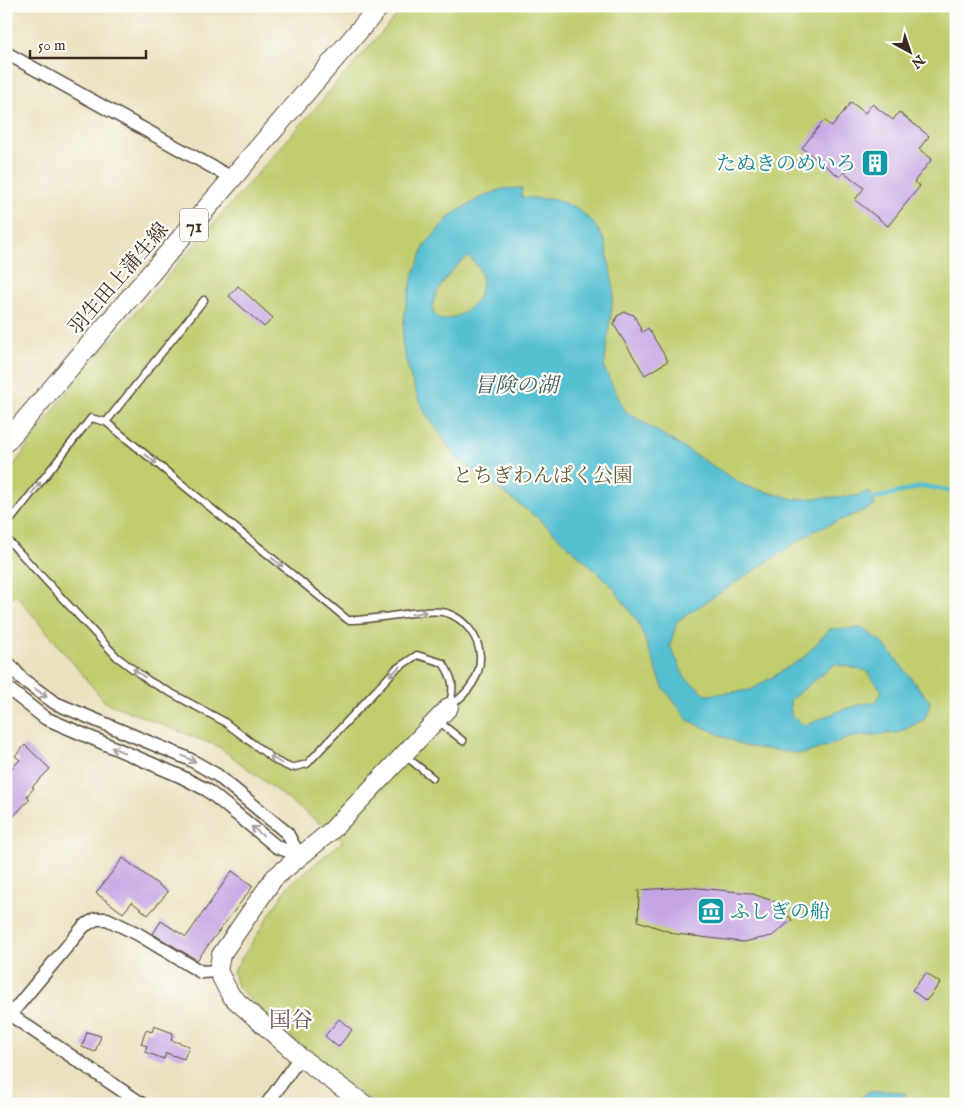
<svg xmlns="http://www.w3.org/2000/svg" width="962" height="1110" font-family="'IM FELL English','Noto Serif JP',serif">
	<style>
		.green { fill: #c0cc6e; stroke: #7e7b46 }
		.water { fill: #56c0d3; stroke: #487578; fill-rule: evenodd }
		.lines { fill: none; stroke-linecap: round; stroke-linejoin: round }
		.stream { stroke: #56c0d3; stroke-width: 4.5 }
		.building { fill: #c5a4e4 }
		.lane-casing { stroke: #554536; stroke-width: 9 }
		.street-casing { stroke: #554536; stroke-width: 15 }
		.secondary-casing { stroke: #554536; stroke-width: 20 }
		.primary-casing { stroke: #554536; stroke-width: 21 }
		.lane { stroke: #fff; stroke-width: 6 }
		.street { stroke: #fff; stroke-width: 12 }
		.secondary { stroke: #fff; stroke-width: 18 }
		.primary { stroke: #fff; stroke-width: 19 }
		.oneway { stroke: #a79f9a }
		.labels { text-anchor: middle; stroke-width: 4.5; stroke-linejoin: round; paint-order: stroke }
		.shield { fill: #fdfcf7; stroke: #75695f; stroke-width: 1 }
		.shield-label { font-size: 19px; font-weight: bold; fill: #3b2a1e }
		.culture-label { font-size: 20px; fill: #0d838f; stroke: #fdfcf7; text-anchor: end }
		.street-label { font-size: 20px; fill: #3b2a1e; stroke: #fdfcf7 }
		.park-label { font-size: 20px; fill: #635b36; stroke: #fdfcf7 }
		.water-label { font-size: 21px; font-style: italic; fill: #445e5d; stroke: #fdfcf7 }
		.quarter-label { font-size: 22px; fill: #6b5563; stroke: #fdfcf7 }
	</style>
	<rect width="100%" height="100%" fill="#fdfcf7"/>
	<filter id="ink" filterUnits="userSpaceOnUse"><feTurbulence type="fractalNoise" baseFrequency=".02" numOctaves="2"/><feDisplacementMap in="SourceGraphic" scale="10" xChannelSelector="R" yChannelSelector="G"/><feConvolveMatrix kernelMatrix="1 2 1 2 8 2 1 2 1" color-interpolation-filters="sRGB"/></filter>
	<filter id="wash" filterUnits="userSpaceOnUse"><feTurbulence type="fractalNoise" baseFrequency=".0096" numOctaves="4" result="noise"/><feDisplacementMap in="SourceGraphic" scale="20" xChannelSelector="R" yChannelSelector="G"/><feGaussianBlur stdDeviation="1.12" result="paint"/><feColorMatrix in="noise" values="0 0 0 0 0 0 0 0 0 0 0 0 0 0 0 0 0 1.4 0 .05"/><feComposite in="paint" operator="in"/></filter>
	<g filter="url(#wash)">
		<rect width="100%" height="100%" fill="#ebe1c0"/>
		<!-- green -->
		<path class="green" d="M405,6H956V1104H374L318,1062L237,987L233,972L288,886L343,841L219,747L105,702L17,596L6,598V473L12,468L74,382Z"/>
		<!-- water -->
		<g class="water">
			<path d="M522,188L521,197L556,200L575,207L592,221L605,241L614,290L604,368L625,411L745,486L794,499L856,496L870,491L875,506L814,531L677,621L670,646L685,678L707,695L751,690L803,658L830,629L862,628L883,643L930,702L925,719L898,733L852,737L804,754L744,746L688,720L663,687L639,624L612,586L539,519L457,458L422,408L410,376L402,343L405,310L413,276L425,245L451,215L480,198L502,189ZM469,257C499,281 472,319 440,320C438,318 434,314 433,311C428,298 457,260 469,257ZM835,664L867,671L882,691L875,702C849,705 829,715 805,726L791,715L790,700Z"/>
			<path d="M887,1091L906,1093L901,1104H854L868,1092Z"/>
		</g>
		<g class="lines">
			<!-- stream -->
			<path class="stream" d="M873,499L924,486L956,492"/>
		</g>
		<g id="blocks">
			<!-- building -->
			<g class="building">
				<path d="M851,102L865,113L872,104L893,120L899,112L929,136L919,149L932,159L914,182L920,186L888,226L855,200L864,188L844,172L840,177L802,148L824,120L832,127Z"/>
				<path d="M238,286L273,318L264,327L229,296Z"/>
				<path d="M625,312L634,315L642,332L648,328L668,361L645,375L614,325L617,316Z"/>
				<path d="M25,745L50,769L32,787L34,788L27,796L30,799L6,824V790L11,785L6,781V774L20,760L15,756Z"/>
				<path d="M123,858L168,892L148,915L132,902L123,913L96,893Z"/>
				<path d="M232,871L253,886L197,960L153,934L161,921L186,937Z"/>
				<path d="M688,887L750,893L776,902L792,920L772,936L743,942L676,934L638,921L639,890Z"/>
				<path d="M926,973L940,983L926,1001L912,990Z"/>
				<path d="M339,1019L352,1030L338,1047L325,1036Z"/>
				<path d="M154,1026L173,1033L171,1040L189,1046L184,1059L166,1053L164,1059L145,1052L147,1046L141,1044L146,1030L152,1032Z"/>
				<path d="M87,1032L101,1036L95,1052L82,1047Z"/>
			</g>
		</g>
	</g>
	<g filter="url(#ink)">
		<use href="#blocks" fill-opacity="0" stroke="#554536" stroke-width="1"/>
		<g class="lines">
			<!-- lane casing -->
			<g class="lane-casing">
				<g id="lane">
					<path d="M106,422L204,300"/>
					<path d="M6,526L91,418L106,422L348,620C375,621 426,607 447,613C465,619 479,637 480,656C481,677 467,694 450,706"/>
					<path d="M6,538L117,657L149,681L223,721L276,761L291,768L307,764L396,669L417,655L443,663C453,678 455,688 449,705"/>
					<path d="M437,720L463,741"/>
					<path d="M404,755L433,778"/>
				</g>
			</g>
			<!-- street casing -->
			<g class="street-casing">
				<g id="street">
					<path d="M6,53L234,179"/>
					<path d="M6,660L22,679L55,703L189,759L217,775L287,833L299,855"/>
					<path d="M6,687L45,718L180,776L207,790L277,847L299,855"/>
					<path d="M6,1012L142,1104"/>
					<path d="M10,1015L84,926L96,919H107L138,934L201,972L218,971"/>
					<path d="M267,1104L300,1057"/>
				</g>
			</g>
			<!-- secondary casing -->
			<g class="secondary-casing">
				<path id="secondary" d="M364,1104L300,1057L231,996L218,971L221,955L274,878L332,830L449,707"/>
			</g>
			<!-- primary casing -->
			<g class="primary-casing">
				<path id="primary" d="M6,442L380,6"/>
			</g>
			<!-- lane -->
			<use href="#lane" class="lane"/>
			<!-- street -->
			<use href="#street" class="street"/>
			<!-- secondary -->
			<use href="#secondary" class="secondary"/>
			<!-- primary -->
			<use href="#primary" class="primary"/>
		</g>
		<!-- one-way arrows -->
		<defs><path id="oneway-shaft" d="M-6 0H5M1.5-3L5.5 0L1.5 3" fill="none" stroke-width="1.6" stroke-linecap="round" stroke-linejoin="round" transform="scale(1.25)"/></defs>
		<g class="oneway">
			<use href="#oneway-shaft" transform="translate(151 459) rotate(39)"/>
			<use href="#oneway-shaft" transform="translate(36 488) rotate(-52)"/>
			<use href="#oneway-shaft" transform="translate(277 562) rotate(39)"/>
			<use href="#oneway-shaft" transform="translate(419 613) rotate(-8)"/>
			<use href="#oneway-shaft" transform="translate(395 671) rotate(138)"/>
			<use href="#oneway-shaft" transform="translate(139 673) rotate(-143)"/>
			<use href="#oneway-shaft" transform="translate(41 693) rotate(37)"/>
			<use href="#oneway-shaft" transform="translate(118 750) rotate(-157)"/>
			<use href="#oneway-shaft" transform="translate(189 759) rotate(26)"/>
			<use href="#oneway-shaft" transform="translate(276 760) rotate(-148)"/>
			<use href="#oneway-shaft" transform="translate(257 831) rotate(-141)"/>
		</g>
	</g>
	<!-- icons -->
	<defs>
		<g id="building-square" transform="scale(1.4375)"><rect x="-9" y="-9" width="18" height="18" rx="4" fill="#0f9aa8" stroke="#fdfcf7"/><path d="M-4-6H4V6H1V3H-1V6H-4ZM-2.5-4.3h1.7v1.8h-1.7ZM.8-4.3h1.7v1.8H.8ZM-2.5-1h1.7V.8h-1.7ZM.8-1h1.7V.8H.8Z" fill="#fff"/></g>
		<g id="museum-square" transform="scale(1.4375)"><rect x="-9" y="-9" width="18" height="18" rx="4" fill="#0f9aa8" stroke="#fdfcf7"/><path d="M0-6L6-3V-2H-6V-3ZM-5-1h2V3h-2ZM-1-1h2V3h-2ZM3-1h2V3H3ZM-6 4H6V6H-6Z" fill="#fff"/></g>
	</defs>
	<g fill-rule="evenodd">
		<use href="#building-square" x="875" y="163"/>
		<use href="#museum-square" x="711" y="911"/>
	</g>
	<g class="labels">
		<!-- shield labels -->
		<rect class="shield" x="180" y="208.5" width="28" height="33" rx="4"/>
		<g class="shield-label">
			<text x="194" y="232">71</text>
		</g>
		<!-- culture labels -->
		<g class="culture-label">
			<text x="856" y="170">たぬきのめいろ</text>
			<text x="730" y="918" text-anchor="start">ふしぎの船</text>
		</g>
		<!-- street labels -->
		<g class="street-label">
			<text transform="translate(118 278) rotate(-49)" y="7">羽生田上蒲生線</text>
		</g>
		<!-- park labels -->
		<g class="park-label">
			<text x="543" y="482">とちぎわんぱく公園</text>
		</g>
		<!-- water labels -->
		<g class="water-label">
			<text x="516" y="392">冒険の湖</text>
		</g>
		<!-- quarter labels -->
		<g class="quarter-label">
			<text x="291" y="1027">国谷</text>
		</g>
	</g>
	<!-- margin -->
	<rect width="962" height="1110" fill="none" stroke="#fdfcf7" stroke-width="25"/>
	<!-- north arrow -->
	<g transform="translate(910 52) rotate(140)" stroke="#fdfcf7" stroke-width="4" paint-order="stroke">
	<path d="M0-4L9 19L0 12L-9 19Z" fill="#3b2a1e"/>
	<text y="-8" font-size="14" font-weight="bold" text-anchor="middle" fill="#3b2a1e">N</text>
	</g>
	<!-- scale -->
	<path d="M30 50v8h116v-8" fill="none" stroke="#3b2a1e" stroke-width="2.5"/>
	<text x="38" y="50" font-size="15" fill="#3b2a1e" stroke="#fdfcf7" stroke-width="4" paint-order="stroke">50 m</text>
</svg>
